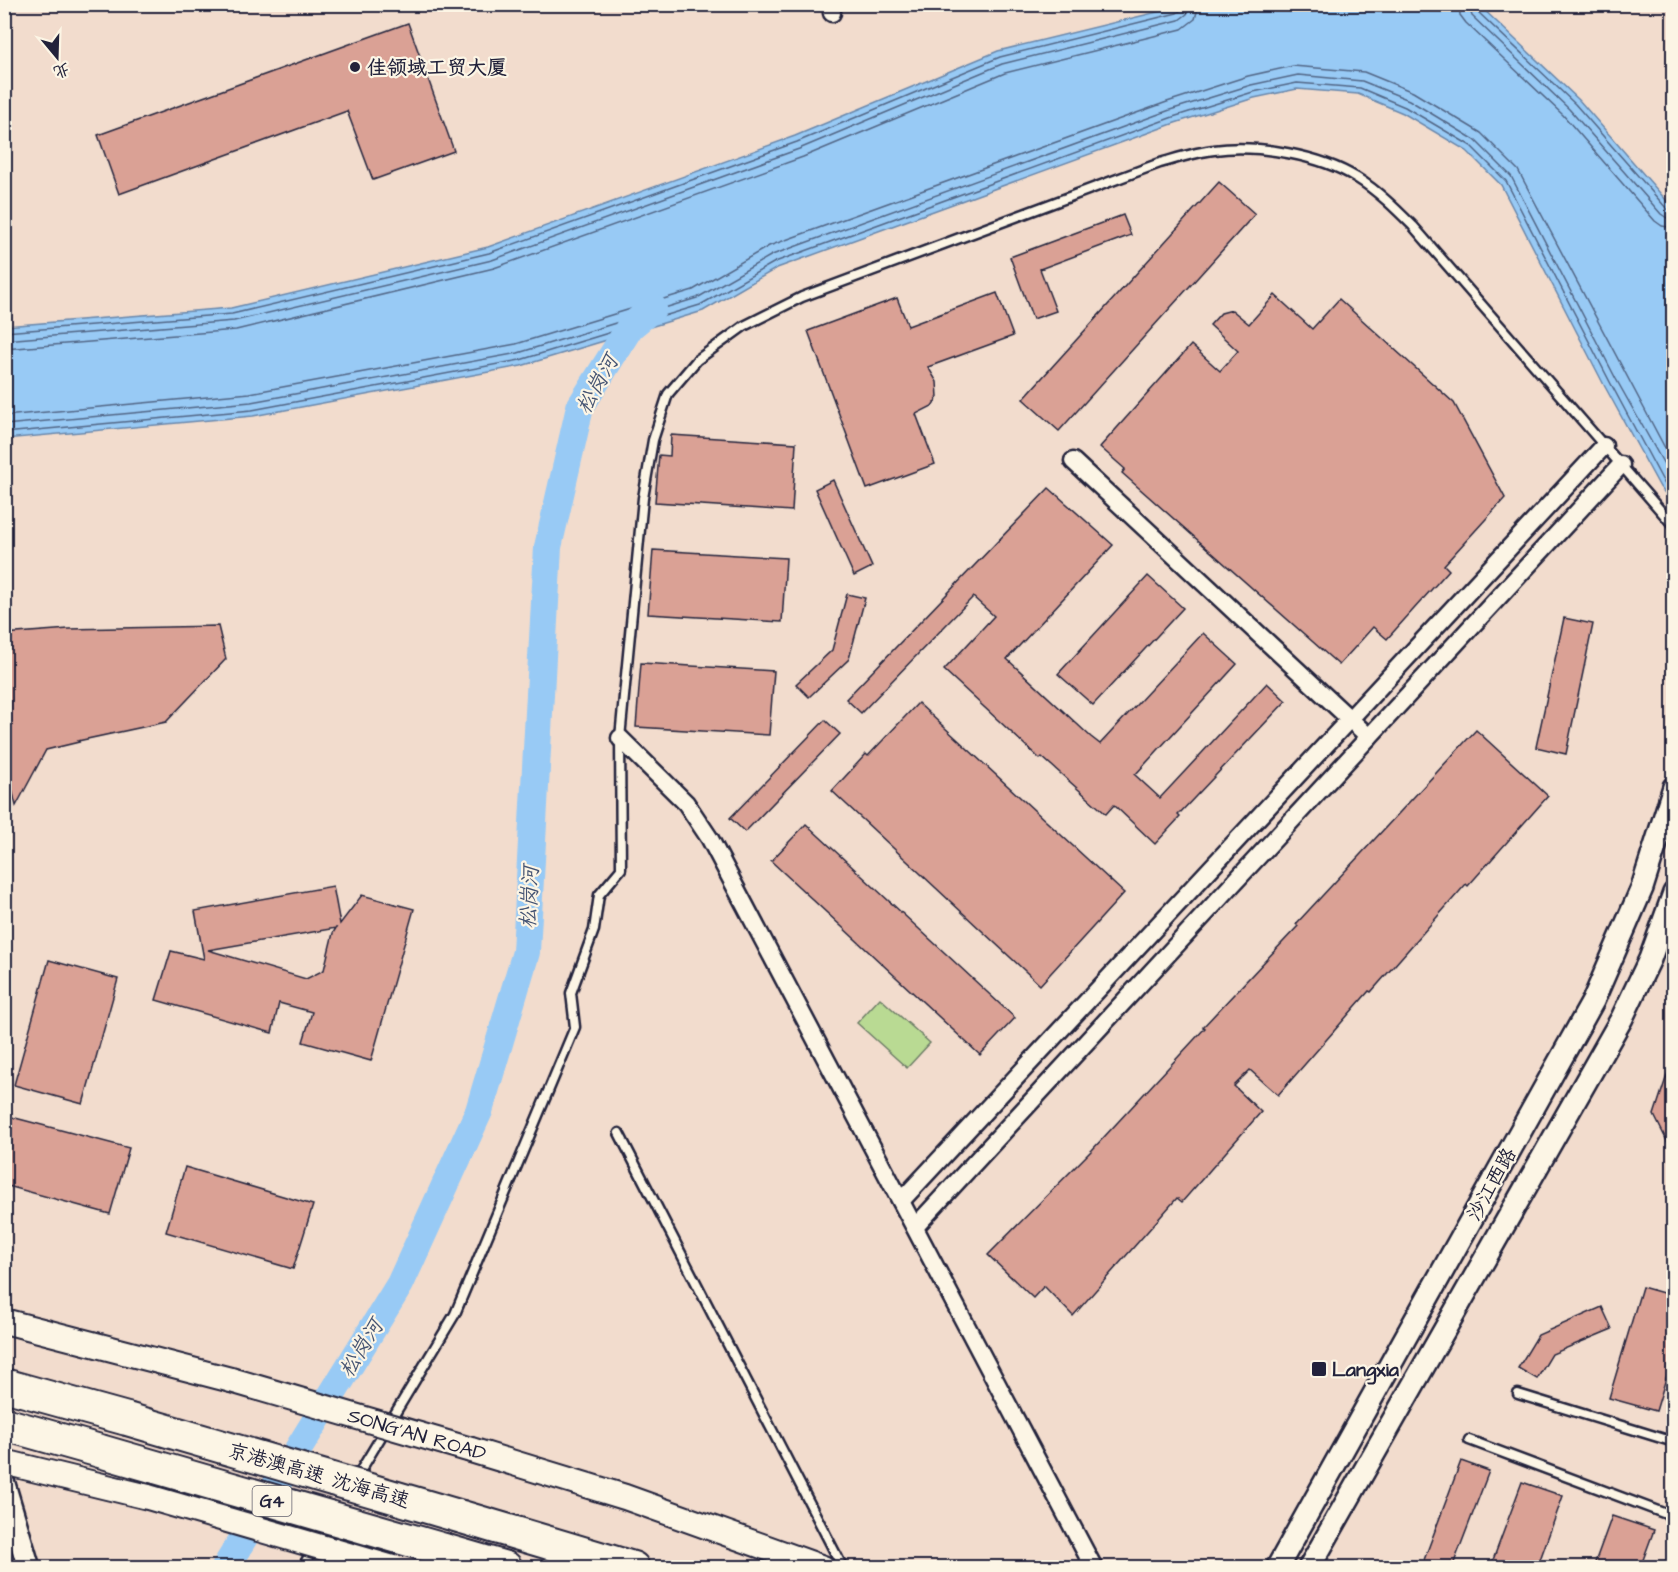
<svg xmlns="http://www.w3.org/2000/svg" width="1678" height="1572" font-family="'Architects Daughter','LXGW WenKai TC',sans-serif">
	<style>
		.green { fill: #b9da93; stroke: #6e7e67; stroke-width: 1.5 }
		.water { fill: #98caf5; stroke: #6987ab; stroke-width: 1.5 }
		.lines { fill: none; stroke-linecap: round; stroke-linejoin: round }
		.shore { stroke: #516585; stroke-width: 1.5 }
		.river { stroke: #98caf5; stroke-width: 28 }
		.building { fill: #daa195; stroke: #22223b; stroke-width: 1.5; fill-rule: evenodd }
		.service-casing { stroke: #22223b; stroke-width: 13 }
		.minor-casing { stroke: #22223b; stroke-width: 21 }
		.tertiary-casing { stroke: #22223b; stroke-width: 26 }
		.secondary-casing { stroke: #22223b; stroke-width: 28 }
		.motorway-casing { stroke: #22223b; stroke-width: 36 }
		.service { stroke: #fcf5e5; stroke-width: 8 }
		.minor { stroke: #fcf5e5; stroke-width: 16 }
		.tertiary { stroke: #fcf5e5; stroke-width: 21 }
		.secondary { stroke: #fcf5e5; stroke-width: 24 }
		.motorway { stroke: #fcf5e5; stroke-width: 32 }
		.secondary-bridge-casing { stroke: #22223b; stroke-width: 28; stroke-linecap: butt }
		.motorway-bridge-casing { stroke: #22223b; stroke-width: 36; stroke-linecap: butt }
		.secondary-bridge { stroke: #fcf5e5; stroke-width: 24 }
		.motorway-bridge { stroke: #fcf5e5; stroke-width: 32 }
		.poi-dot { fill: #22223b; stroke: #fcf5e5; stroke-width: 2 }
		.labels { text-anchor: middle; stroke-width: 4.5; stroke-linejoin: round; paint-order: stroke }
		.shield { fill: #fcf5e5; stroke: #63616e; stroke-width: 1.5 }
		.shield-label { font-size: 18px; font-weight: bold; fill: #22223b }
		.poi-label { font-size: 20px; font-weight: bold; fill: #22223b; stroke: #fcf5e5; text-anchor: start }
		.street-label { font-size: 20px; fill: #22223b; stroke: #fcf5e5 }
		.water-label { font-size: 21px; font-style: italic; fill: #455473; stroke: #fcf5e5 }
	</style>
	<rect width="100%" height="100%" fill="#f2dccd"/>
	<filter id="ink" filterUnits="userSpaceOnUse"><feTurbulence type="fractalNoise" baseFrequency=".0167" numOctaves="2"/><feDisplacementMap in="SourceGraphic" scale="12" xChannelSelector="R" yChannelSelector="G"/><feConvolveMatrix kernelMatrix="1 2 1 2 8 2 1 2 1" color-interpolation-filters="sRGB"/></filter>
	<g filter="url(#ink)">
		<!-- green -->
		<path class="green" d="M880,998L930,1043L907,1068L857,1023Z"/>
		<!-- water -->
		<path class="water" d="M1186,5H1479L1579,100L1673,208V503L1660,487L1604,385L1501,185L1467,151L1403,113L1358,94L1297,89L1254,98L1175,123L777,268L703,311L521,366L253,416L5,439V326L231,308L488,247L795,136L998,51Z"/>
		<g class="lines">
			<!-- shore -->
			<g class="shore">
				<path d="M1459,4L1460,15L1466,23L1563,115L1655,221L1662,226L1674,228"/>
				<path d="M1468,4L1472,16L1569,109L1661,214L1667,218L1674,219"/>
				<path d="M1476,4L1477,11L1575,104L1667,209L1674,211"/>
				<path d="M4,332L232,314L489,253L797,142L1000,57L1177,13L1181,10L1182,4"/>
				<path d="M4,340L234,321L492,260L799,149L1002,64L1179,20L1187,14L1190,4"/>
				<path d="M4,349L236,330L494,268L803,157L1005,73L1182,29L1195,19L1199,4"/>
				<path d="M4,416L250,393L516,344L693,290L769,246L1167,102L1248,76L1293,66L1364,72L1413,92L1481,133L1518,170L1674,465"/>
				<path d="M4,425L251,402L518,353L697,298L772,255L1170,110L1251,85L1298,75L1362,81L1409,100L1475,140L1511,176L1616,379L1674,482"/>
				<path d="M4,433L252,410L520,360L700,305L775,262L1173,117L1253,92L1297,83L1360,88L1405,107L1471,146L1506,181L1610,382L1664,483L1674,494"/>
			</g>
			<!-- river -->
			<path class="river" d="M225,1568L400,1284L479,1111L526,952L548,547L580,407L630,327L653,308"/>
		</g>
		<!-- building -->
		<g class="building">
			<path d="M408,23L454,151L373,180L347,111L119,194L98,135Z"/>
			<path d="M1219,182L1255,214L1059,431L1023,399Z"/>
			<path d="M1123,215L1131,235L1040,269L1056,311L1033,319L1010,257Z"/>
			<path d="M997,293L1013,336L928,367L937,382L938,397L932,406L916,414L935,464L867,489L808,331L897,298L908,326Z"/>
			<path d="M1275,295L1312,329L1339,299L1454,403L1505,498L1444,565L1449,570L1387,639L1373,627L1339,665L1122,473L1125,469L1100,447L1191,345L1220,371L1238,351L1210,325L1221,313L1232,310L1249,324Z"/>
			<path d="M671,435L796,443L792,511L655,502L659,455L670,456Z"/>
			<path d="M833,480L872,567L854,576L815,489Z"/>
			<path d="M1049,488L1113,545L1007,659L1091,737L1100,744L1203,633L1237,664L1135,775L1160,798L1267,683L1286,701L1178,815L1180,817L1155,844L1114,805L1106,814L1042,757L1040,759L944,670L994,616L973,597L861,713L846,699Z"/>
			<path d="M653,550L786,558L782,622L648,614Z"/>
			<path d="M1148,576L1183,608L1093,705L1058,674Z"/>
			<path d="M847,594L865,598L849,659L809,697L796,684L832,650Z"/>
			<path d="M1564,618L1593,624L1566,754L1536,747Z"/>
			<path d="M218,626L226,659L166,722L78,741L79,742L46,750L16,806L4,754V634L69,629Z"/>
			<path d="M641,663L774,671L769,735L636,727Z"/>
			<path d="M918,703L1124,893L1040,985L832,791L866,754L868,756Z"/>
			<path d="M825,720L840,734L745,832L730,818Z"/>
			<path d="M1476,730L1548,796L1468,886L1466,884L1371,992L1369,991L1278,1095L1250,1070L1234,1086L1261,1112L1182,1202L1177,1198L1073,1316L1044,1286L1033,1298L988,1255L1092,1150L1205,1028L1203,1027L1298,926L1296,924Z"/>
			<path d="M806,824L1015,1018L980,1055L771,861Z"/>
			<path d="M333,886L340,924L362,895L414,909L371,1061L303,1042L312,1012L279,1003L272,1033L156,1000L171,951L204,959L195,911ZM336,928L333,933L324,970L306,979L208,950Z"/>
			<path d="M49,960L118,979L83,1104L14,1085Z"/>
			<path d="M1671,1063L1674,1064V1155L1654,1115Z"/>
			<path d="M4,1115L129,1148L110,1214L4,1185Z"/>
			<path d="M185,1167L313,1205L293,1269L166,1232Z"/>
			<path d="M1642,1287L1674,1296V1352L1656,1411L1609,1398Z"/>
			<path d="M1602,1307L1612,1329L1552,1354L1537,1379L1518,1368L1538,1335Z"/>
			<path d="M1461,1461L1489,1471L1452,1568H1421Z"/>
			<path d="M1522,1482L1563,1496L1537,1568H1490Z"/>
			<path d="M1612,1516L1654,1530L1640,1568H1593Z"/>
		</g>
		<g class="lines">
			<!-- service casing -->
			<g class="service-casing">
				<g id="service">
					<path d="M619,1133L843,1568"/>
					<path d="M1518,1394L1674,1442"/>
					<path d="M1469,1440L1674,1517"/>
					<path d="M355,1480L455,1314L575,1027L571,993L594,930L599,895L621,869L620,738L643,498L653,440L668,394L697,360L744,326L802,297L1160,163C1178,158 1196,152 1214,150C1257,144 1320,155 1357,178C1378,191 1396,209 1413,226L1674,526"/>
					<path d="M302,1568L328,1524"/>
				</g>
			</g>
			<!-- minor casing -->
			<g class="minor-casing">
				<g id="minor">
					<path d="M831,4L832,13"/>
					<path d="M1073,461L1369,737"/>
					<path d="M620,738L686,803L710,839L1094,1568"/>
					<path d="M901,1201L1604,446"/>
					<path d="M915,1227L1621,465"/>
				</g>
			</g>
			<!-- tertiary casing -->
			<g class="tertiary-casing">
				<g id="tertiary">
					<path d="M4,1484L29,1568"/>
					<path d="M1277,1568L1593,1001L1642,888L1674,787"/>
					<path d="M1309,1568L1622,1018L1650,959L1674,893"/>
				</g>
			</g>
			<!-- secondary casing -->
			<g class="secondary-casing">
				<g id="secondary">
					<path d="M4,1321L231,1380"/>
					<path d="M471,1450L625,1497L823,1568"/>
					<path d="M4,1462L148,1497"/>
				</g>
			</g>
			<!-- motorway casing -->
			<g class="motorway-casing">
				<g id="motorway">
					<path d="M4,1385L127,1419"/>
					<path d="M4,1424L100,1451"/>
					<path d="M462,1517L633,1568"/>
					<path d="M444,1550L506,1568"/>
				</g>
			</g>
			<!-- service -->
			<use href="#service" class="service"/>
			<!-- minor -->
			<use href="#minor" class="minor"/>
			<!-- tertiary -->
			<use href="#tertiary" class="tertiary"/>
			<!-- secondary -->
			<use href="#secondary" class="secondary"/>
			<!-- motorway -->
			<use href="#motorway" class="motorway"/>
			<!-- secondary-bridge casing -->
			<g class="secondary-bridge-casing">
				<g id="secondary-bridge">
					<path d="M231,1380L471,1450"/>
					<path d="M148,1497L393,1568"/>
				</g>
			</g>
			<!-- motorway-bridge casing -->
			<g class="motorway-bridge-casing">
				<g id="motorway-bridge">
					<path d="M127,1419L462,1517"/>
					<path d="M100,1451L444,1550"/>
				</g>
			</g>
			<!-- secondary-bridge -->
			<use href="#secondary-bridge" class="secondary-bridge"/>
			<!-- motorway-bridge -->
			<use href="#motorway-bridge" class="motorway-bridge"/>
		</g>
	</g>
	<!-- markers -->
	<g class="poi-dot">
		<circle cx="355" cy="67" r="6"/>
		<rect x="1311" y="1361" width="16" height="16" rx="3"/>
	</g>
	<g class="labels">
		<!-- shield labels -->
		<rect class="shield" x="252.5" y="1486" width="39" height="30" rx="4.5"/>
		<g class="shield-label">
			<text x="272" y="1507">G4</text>
		</g>
		<!-- poi labels -->
		<g class="poi-label">
			<text x="367" y="74">佳领域工贸大厦</text>
			<text x="1332" y="1376">Langxia</text>
		</g>
		<!-- street labels -->
		<g class="street-label">
			<text transform="translate(1491 1184) rotate(-61)" y="7">沙江西路</text>
			<text transform="translate(417 1434) rotate(16)" y="7">SONG'AN ROAD</text>
			<text transform="translate(319 1475) rotate(16)" y="7">京港澳高速 沈海高速</text>
		</g>
		<!-- water labels -->
		<g class="water-label">
			<text transform="translate(597 384) rotate(-61)" y="7">松岗河</text>
			<text transform="translate(529 897) rotate(-87)" y="7">松岗河</text>
			<text transform="translate(361 1348) rotate(-58)" y="7">松岗河</text>
		</g>
	</g>
	<!-- margin -->
	<rect width="1678" height="1572" fill="none" stroke="#fcf5e5" stroke-width="24"/>
	<rect x="12" y="12" width="1654" height="1548" fill="none" stroke="#22223b" stroke-width="2" filter="url(#ink)"/>
	<!-- north arrow -->
	<g transform="translate(57 57) rotate(161)" stroke="#fcf5e5" stroke-width="4.5" paint-order="stroke">
	<path d="M0-4.5L10 22L0 15L-10 22Z" fill="#22223b"/>
	<text y="-9" font-size="16" font-weight="bold" text-anchor="middle" fill="#22223b">北</text>
	</g>
</svg>
